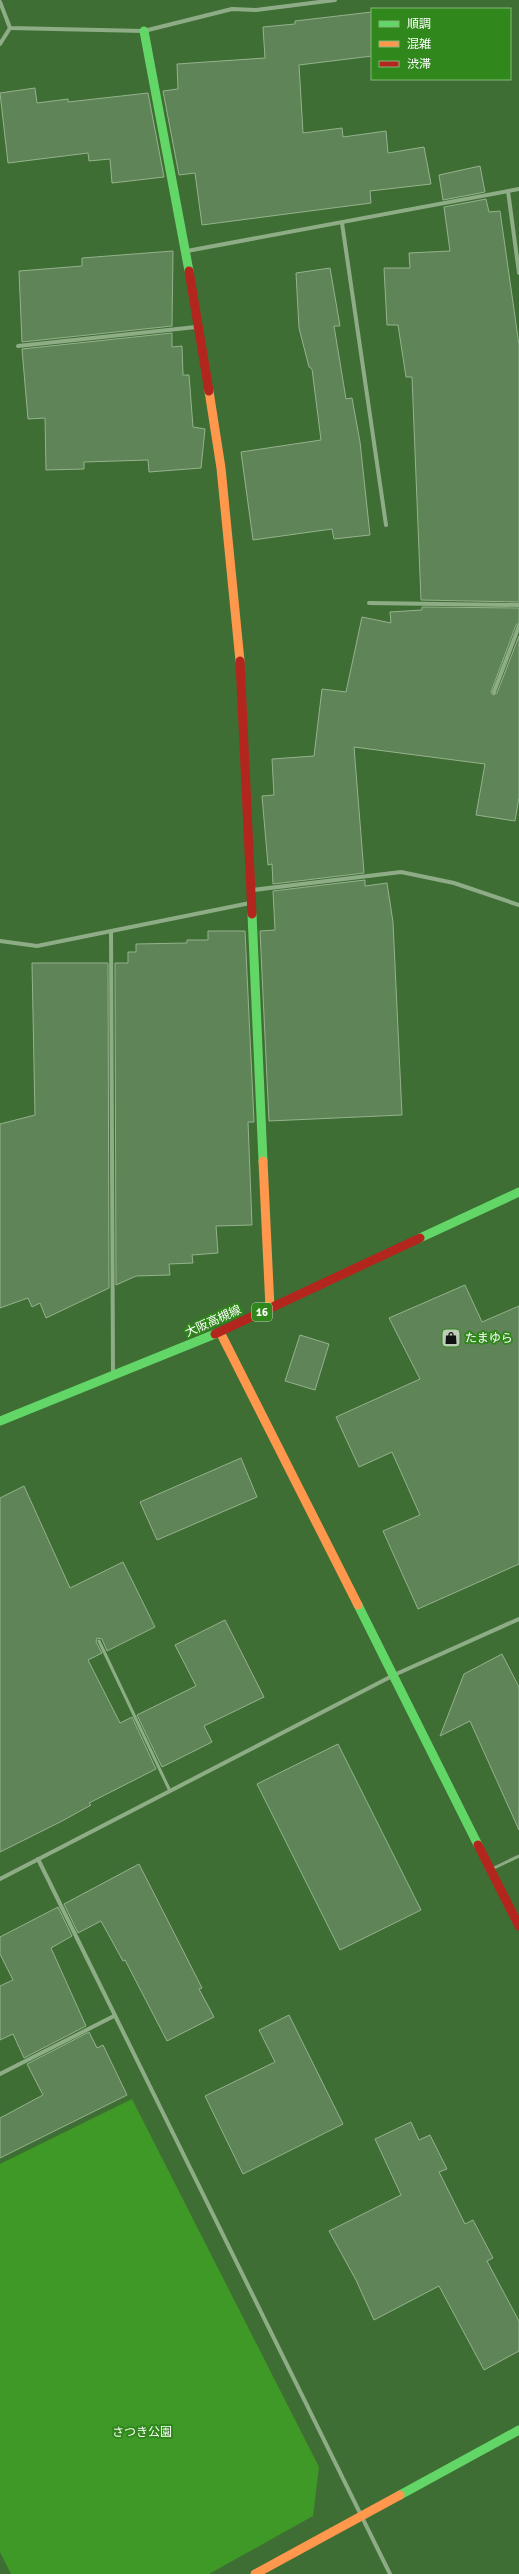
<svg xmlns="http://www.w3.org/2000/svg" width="519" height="2574" font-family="Signika,'Noto Sans JP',sans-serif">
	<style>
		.green { fill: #3e9926 }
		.building { fill: #5f8457; stroke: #95b28e }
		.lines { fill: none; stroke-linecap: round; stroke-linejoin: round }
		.lane { stroke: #8ead87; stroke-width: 3 }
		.street { stroke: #8ead87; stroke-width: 4 }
		.fast { stroke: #63d668; stroke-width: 9 }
		.slow { stroke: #ff974d; stroke-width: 9 }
		.jam { stroke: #b3261e; stroke-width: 9 }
		.labels { text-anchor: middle; stroke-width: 4; stroke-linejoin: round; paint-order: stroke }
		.shield { fill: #30871b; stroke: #c1dbbb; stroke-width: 1 }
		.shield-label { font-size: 11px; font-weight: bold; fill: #fff }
		.street-label { font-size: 12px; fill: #fff; stroke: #30871b }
		.poi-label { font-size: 12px; fill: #fff; stroke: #30871b; text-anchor: start }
		.park-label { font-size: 12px; fill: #fdfffc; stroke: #30871b }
	</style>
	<rect width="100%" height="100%" fill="#3f6e34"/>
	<!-- green -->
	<path class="green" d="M132,2099L319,2467L313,2516L209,2574H11L0,2552V2164Z"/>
	<!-- building -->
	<g class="building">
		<path d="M372,12V56L299,65L303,133L342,128L343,137L386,131L388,153L424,147L431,184L370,191L371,203L202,225L195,173L179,175L163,91L178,89L177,64L265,58L263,27L295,24V21Z"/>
		<path d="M35,88L37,103L68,99V102L148,93L164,177L112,183L110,159L89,161L88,153L8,163L0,93Z"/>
		<path d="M480,166L485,192L443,200L439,175Z"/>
		<path d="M486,199L489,212L500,211L519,345V602L421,600L412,377H406L398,325H387L384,268H410L409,253L450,251L444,207Z"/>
		<path d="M173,251L172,326L22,342L19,271L82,266V258Z"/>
		<path d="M330,268L340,326H334L346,399L352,398L360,442L370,535L334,539L332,529L253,540L241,452L321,440L312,369L309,367L299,328L296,273Z"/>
		<path d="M172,333V347L182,346L183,375H189L193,427L205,429L201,468L149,472L148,460L84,462V469L46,470L45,418L28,419L22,349Z"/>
		<path d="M422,607L519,608V623L516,625L491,692L493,695L497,693L519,636V797L515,821L476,815L485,764L354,747L364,873L273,884L272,864L268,865L262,796L274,795L272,759L314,756L322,689L346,692L362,617L391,623L390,612L422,610Z"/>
		<path d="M365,880V886L387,883L393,922L402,1115L269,1121L260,931L275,930L273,891Z"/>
		<path d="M208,931H245L254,1122H248L252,1225L216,1226L218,1253L192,1255L193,1263L169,1264L170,1275L136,1276L116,1285L115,963H128V952H136V944L187,943V940H208Z"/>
		<path d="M32,963H108L109,1288L46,1318L40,1303L32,1307L28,1298L0,1308V1124L35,1115Z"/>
		<path d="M465,1285L482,1322L519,1306V1564L418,1609L383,1531L420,1515L392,1452L359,1467L336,1417L420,1379L389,1318Z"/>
		<path d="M300,1335L329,1344L315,1390L285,1381Z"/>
		<path d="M241,1458L257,1497L157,1540L140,1502Z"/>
		<path d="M24,1486L70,1588L123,1562L155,1627L107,1651L102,1639L97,1638L96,1642L102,1653L88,1660L120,1723L132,1717L156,1769L89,1803L91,1805L62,1821L0,1852V1498Z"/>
		<path d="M225,1620L264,1697L204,1726L212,1742L162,1767L137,1715L196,1686L175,1645Z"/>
		<path d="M502,1654L519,1687V1830L470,1721L440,1736L464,1674Z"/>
		<path d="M338,1744L421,1910L340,1950L257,1784Z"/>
		<path d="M139,1864L202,1988L199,1989L214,2017L167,2041L125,1960L123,1961L101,1921L78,1933L64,1904Z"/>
		<path d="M58,1907L72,1936L51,1948L86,2026L24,2058L13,2034L0,2040V1986L13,1980L0,1954V1937Z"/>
		<path d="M289,2015L343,2124L243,2174L205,2096L275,2062L259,2030Z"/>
		<path d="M89,2032L97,2048L103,2045L127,2095L0,2158V2118L43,2095L27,2064Z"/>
		<path d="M411,2122L419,2140L430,2135L447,2169L439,2172L465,2224L473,2220L493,2258L487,2261L519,2321V2351L484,2370L439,2286L374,2320L356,2280L329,2231L401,2195L375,2139Z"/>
	</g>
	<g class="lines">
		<!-- lane -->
		<g class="lane">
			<path d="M99,1641L170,1791"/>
			<path d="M494,1868L519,1856"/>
		</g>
		<!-- street -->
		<g class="street">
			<path d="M0,2L10,28L144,31L232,9L256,10L335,0"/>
			<path d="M0,44L10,28"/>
			<path d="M508,191L519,273"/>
			<path d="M342,223L386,525"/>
			<path d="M187,251L519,189"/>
			<path d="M18,346L196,327"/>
			<path d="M369,603L519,605"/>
			<path d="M494,692L519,626"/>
			<path d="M253,890L401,872L454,883L519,905"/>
			<path d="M111,932L113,1373"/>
			<path d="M0,941L37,946L250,903"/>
			<path d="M38,1859L390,2574"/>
			<path d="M0,1879L394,1675L519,1619"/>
			<path d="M0,2074L114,2016"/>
		</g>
		<!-- fast -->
		<g class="fast">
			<path d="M144,31L189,271"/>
			<path d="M252,914L263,1161"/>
			<path d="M420,1238L519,1192"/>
			<path d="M0,1421L215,1334"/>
			<path d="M358,1605L478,1845"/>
			<path d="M400,2495L519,2430"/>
		</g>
		<!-- slow -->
		<g class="slow">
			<path d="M209,391L221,468L240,661"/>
			<path d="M263,1161L270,1308"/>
			<path d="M220,1332L358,1605"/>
			<path d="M255,2574L400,2495"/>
		</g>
		<!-- jam -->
		<g class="jam">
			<path d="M189,271L209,391"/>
			<path d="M240,661L252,914"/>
			<path d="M215,1334L420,1238"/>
			<path d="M478,1845L519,1926"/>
		</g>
	</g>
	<!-- icons -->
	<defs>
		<g id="shop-square" transform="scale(1)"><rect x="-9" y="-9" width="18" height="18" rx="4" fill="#bcccb8" stroke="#30871b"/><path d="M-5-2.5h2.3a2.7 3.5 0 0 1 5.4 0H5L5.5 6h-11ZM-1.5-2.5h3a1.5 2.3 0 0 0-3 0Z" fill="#111"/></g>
	</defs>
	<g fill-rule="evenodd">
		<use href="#shop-square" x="451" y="1338"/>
	</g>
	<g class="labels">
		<!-- shield labels -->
		<rect class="shield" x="252" y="1303" width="20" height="18" rx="3"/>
		<g class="shield-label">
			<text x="262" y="1316">16</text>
		</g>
		<!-- street labels -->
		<g class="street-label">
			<text transform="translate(213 1321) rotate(-24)" y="4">大阪高槻線</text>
		</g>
		<!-- poi labels -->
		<g class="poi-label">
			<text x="465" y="1342">たまゆら</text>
		</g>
		<!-- park labels -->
		<g class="park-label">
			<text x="142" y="2436">さつき公園</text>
		</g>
	</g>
	<!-- legend -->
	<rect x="371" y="8" width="140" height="72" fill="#30871b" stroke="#83b776"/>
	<rect x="379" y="21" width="20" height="6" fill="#63d668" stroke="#83b776"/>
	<text x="407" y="28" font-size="12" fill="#ffffff">順調</text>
	<rect x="379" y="41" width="20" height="6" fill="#ff974d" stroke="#83b776"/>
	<text x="407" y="48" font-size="12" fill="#ffffff">混雑</text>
	<rect x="379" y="61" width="20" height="6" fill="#b3261e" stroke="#83b776"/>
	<text x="407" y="68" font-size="12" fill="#ffffff">渋滞</text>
</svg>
